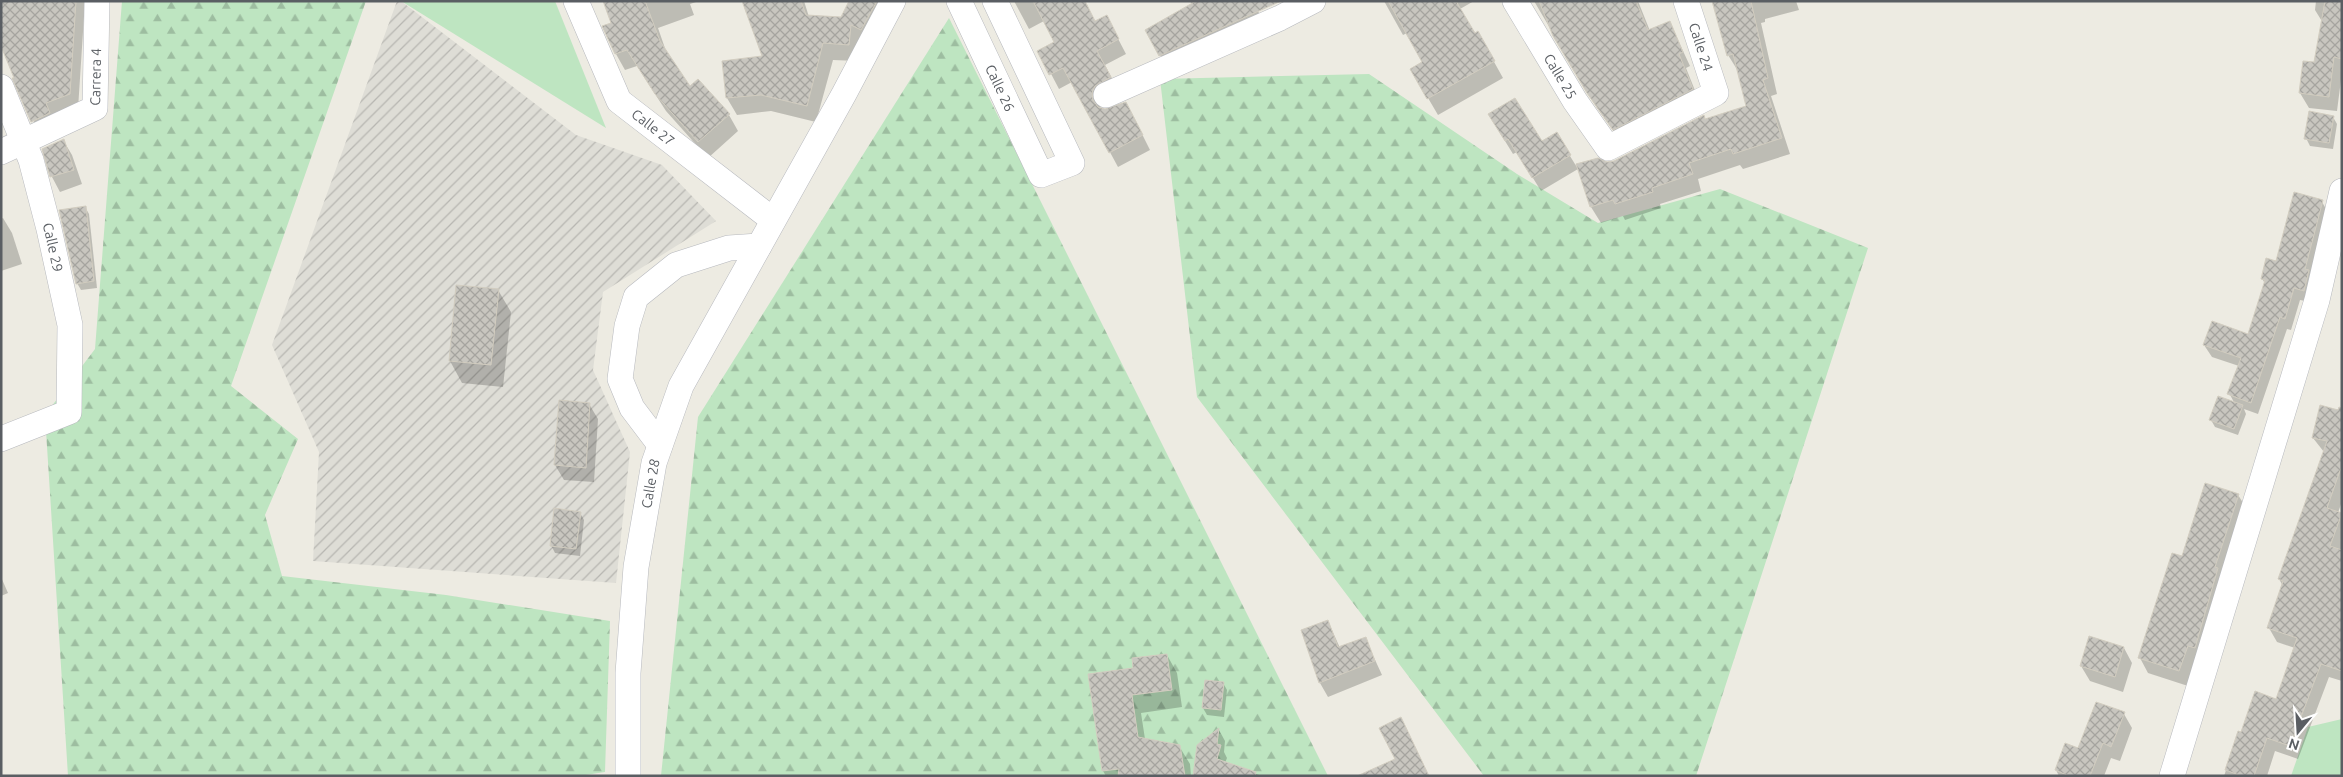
<svg xmlns="http://www.w3.org/2000/svg" width="2343" height="777" font-family="Ubuntu,sans-serif">
	<style>
		.industrial { fill: url(#industrial-furrows) }
		.green { fill: #bee5c1 }
		.forest { fill: url(#forest-firs) }
		.shadow { fill: #0003 }
		.building { fill: url(#building-cross-hatch); stroke: #d2cdc0 }
		.lines { fill: none; stroke-linecap: round; stroke-linejoin: round }
		.street-casing { stroke: #b7b9be; stroke-width: 26 }
		.street { stroke: #fff; stroke-width: 25 }
		.labels { text-anchor: middle; stroke-width: 4.5; stroke-linejoin: round; paint-order: stroke }
		.street-label { font-size: 14px; fill: #5a5e63; stroke: #fff }
	</style>
	<defs>
		<pattern id="industrial-furrows" width="10" height="10" patternUnits="userSpaceOnUse" patternTransform="scale(1.25)"><rect width="10" height="10" fill="#deddd6"/><path d="M-1 1l2-2M0 10L10 0M9 11l2-2" fill="none" stroke="#b7b6b1"/></pattern>
		<pattern id="forest-firs" width="22" height="20" patternUnits="userSpaceOnUse" patternTransform="scale(1.25)"><rect width="22" height="20" fill="#bee5c1"/><path d="M5 1l3.5 6h-7zM16 11l3.5 6h-7z" fill="#9dbda0"/></pattern>
		<pattern id="building-cross-hatch" width="8" height="8" patternUnits="userSpaceOnUse" patternTransform="scale(1.25)"><rect width="8" height="8" fill="#c8c6bf"/><path d="M0 0l8 8M0 8l8-8" fill="none" stroke="#a5a49f"/></pattern>
	</defs>
	<rect width="100%" height="100%" fill="#edebe2"/>
	<!-- industrial -->
	<path class="industrial" d="M397,1H401L576,135L662,165L716,221L603,292L593,370L630,452L616,583L313,561L319,452L272,345Z"/>
	<!-- green -->
	<g class="green">
		<path d="M401,1H555L606,128Z"/>
		<path d="M2342,719V776H2291L2308,727Z"/>
	</g>
	<!-- forest -->
	<g class="forest">
		<path d="M122,1H366L231,386L298,439L265,515L282,576L446,595L610,621L605,772L579,776H68L45,415L95,349Z"/>
		<path d="M949,18L1328,776H661L698,417Z"/>
		<path d="M1369,74L1517,174L1598,223L1720,189L1868,248L1696,776H1484L1197,397L1160,79Z"/>
	</g>
	<!-- shadow -->
	<g class="shadow">
		<path d="M1,1H85L78,109L41,136L13,79L15,78Z"/>
		<path d="M604,1H699L690,4L694,15L658,28L667,54L690,88L729,115L738,131L708,158L666,111L637,66L625,70L616,54L613,24Z"/>
		<path d="M744,1H804L809,17L841,19L850,1H888L858,61L833,60L816,122L771,111L737,115L727,98L723,62L764,57Z"/>
		<path d="M1014,1H1084L1095,22L1114,31L1126,54L1105,65L1119,92L1103,101L1099,109L1134,118L1150,150L1118,167L1072,82L1059,89L1039,51L1055,43L1044,21L1029,29Z"/>
		<path d="M1190,1H1253L1266,27L1168,70L1160,55L1192,5Z"/>
		<path d="M1384,1H1474L1460,9L1474,35L1478,33L1503,78L1438,115L1411,69L1423,63L1407,33L1403,35Z"/>
		<path d="M1534,1H1638L1650,31L1670,23L1690,66L1686,68L1700,103L1622,143L1597,108Z"/>
		<path d="M1713,1H1796L1799,10L1765,19V22L1761,23L1777,94L1771,96L1790,154L1743,169L1740,165L1698,179L1701,191L1660,204L1661,208L1625,220L1623,216L1601,223L1591,207L1578,165L1615,162L1706,121L1748,107L1738,71L1728,55Z"/>
		<path d="M2316,1H2342V72L2337,111L2309,108L2300,93L2315,64L2323,23L2315,10Z"/>
		<path d="M2333,117L2337,124L2333,149L2310,146L2306,138Z"/>
		<path d="M1497,128L1570,156L1578,169L1541,191L1517,152L1513,154Z"/>
		<path d="M63,140L72,155L82,184L60,192L52,177L43,149Z"/>
		<path d="M2322,202L2329,214L2311,302L2300,300L2291,330L2287,329L2258,414L2244,409L2246,414L2238,435L2215,427L2211,420L2235,404L2229,393L2239,366L2212,357L2204,345L2248,335L2265,284L2262,278Z"/>
		<path d="M85,207L89,214L97,288L81,290L77,283Z"/>
		<path d="M3,218L12,233L22,264L1,271V219Z"/>
		<path d="M498,290L511,312L503,387L462,383L450,361Z"/>
		<path d="M560,402L589,404L598,419L594,482L564,480L555,465Z"/>
		<path d="M2338,409L2342,410V501L2338,513L2342,515V681L2329,677L2298,759L2275,751L2267,776H2224L2239,733L2242,734L2277,700L2295,648L2277,642L2269,628L2283,586L2279,579L2324,452L2313,438Z"/>
		<path d="M2238,495L2247,509L2188,686L2148,673L2140,658L2182,558Z"/>
		<path d="M580,513L584,520L580,556L555,553L551,545Z"/>
		<path d="M1,577L8,593L1,596Z"/>
		<path d="M1328,621L1340,648L1365,638L1382,675L1328,697L1320,683L1302,630Z"/>
		<path d="M2124,648L2132,663L2123,692L2090,681L2081,666Z"/>
		<path d="M1167,655L1177,673L1182,707L1141,713L1145,739L1179,746L1190,764L1191,776H1106L1103,771L1134,669Z"/>
		<path d="M1223,683L1227,690L1224,717L1207,715L1203,708Z"/>
		<path d="M2124,714L2132,728L2120,761L2111,758L2104,776H2059L2056,770Z"/>
		<path d="M1219,730L1225,741L1224,752L1227,758L1225,763L1262,776H1195Z"/>
	</g>
	<!-- building -->
	<g class="building">
		<path d="M1,1H76L70,94L46,103L50,113L31,122L12,78H14L1,46Z"/>
		<path d="M603,1H645L660,41L690,86L698,79L730,114L698,142L655,94L627,50L615,54L602,26L611,23Z"/>
		<path d="M742,1H801L806,15L841,17L849,1H877L861,30L851,25L849,45L823,43L807,106L761,95L726,98L722,61L762,56Z"/>
		<path d="M1033,1H1085L1095,21L1107,15L1119,39L1097,51L1111,77L1095,86L1092,93L1093,100L1098,107L1105,109L1126,102L1143,135L1109,153L1063,68L1049,75L1037,51L1054,42Z"/>
		<path d="M1196,1H1281L1159,56L1145,30Z"/>
		<path d="M1388,1H1456L1475,33L1478,31L1495,61L1427,99L1410,69L1422,62Z"/>
		<path d="M1539,1H1636L1648,30L1670,21L1683,52L1679,54L1693,89L1613,130L1587,93L1553,36Z"/>
		<path d="M1712,1H1751L1768,78L1763,80L1782,138L1733,154L1731,149L1689,163L1693,174L1652,188L1653,192L1615,204L1613,200L1590,207L1576,164L1598,158L1607,162L1614,161L1704,115L1705,119L1746,106L1733,54L1727,56Z"/>
		<path d="M2325,1H2342V59L2334,57L2329,97L2299,93L2303,61L2314,62Z"/>
		<path d="M1515,98L1542,141L1557,132L1571,155L1532,178L1508,139L1505,141L1488,114Z"/>
		<path d="M2309,111L2334,116L2329,143L2304,139Z"/>
		<path d="M64,139L74,170L50,177L42,149Z"/>
		<path d="M2294,192L2323,200L2305,269L2309,270L2304,291L2294,288L2285,319L2280,317L2251,403L2227,394L2241,358L2203,345L2212,321L2248,334L2265,280L2261,279L2266,258L2276,261Z"/>
		<path d="M86,206L94,281L76,284L59,210Z"/>
		<path d="M456,285L499,289L491,365L449,361Z"/>
		<path d="M2218,396L2243,405L2234,429L2209,420Z"/>
		<path d="M559,400L590,403L586,468L554,465Z"/>
		<path d="M2320,405L2338,410L2339,407L2342,408V465L2327,508L2342,513L2330,546L2342,550V671L2321,664L2290,746L2267,738L2254,776H2242L2225,770L2238,731L2241,732L2255,691L2276,699L2297,638L2267,628L2283,581L2278,579L2327,441L2312,438Z"/>
		<path d="M2205,483L2239,494L2215,567L2218,568L2195,648L2188,646L2179,671L2138,658L2172,553L2182,556Z"/>
		<path d="M554,508L581,512L576,549L550,546Z"/>
		<path d="M1328,620L1338,647L1366,637L1375,661L1319,683L1301,630Z"/>
		<path d="M2089,636L2124,647L2115,677L2080,666Z"/>
		<path d="M1167,654L1172,690L1132,695L1138,737L1180,745L1185,776H1118L1119,769L1102,771L1088,674L1133,668L1132,658Z"/>
		<path d="M1205,680L1224,682L1221,710L1202,708Z"/>
		<path d="M2096,702L2125,712L2111,747L2103,743L2090,776H2069L2055,770L2065,743L2078,748Z"/>
		<path d="M1401,717L1429,776H1357L1395,759L1379,728Z"/>
		<path d="M1219,728L1217,744L1221,745L1217,759L1256,772L1255,776H1193L1197,745Z"/>
	</g>
	<g class="lines">
		<!-- street casing -->
		<g class="street-casing">
			<g id="street">
				<path id="s1" d="M576,1L619,101L773,220"/>
				<path id="s2" d="M959,1L1041,175L1072,163L995,1"/>
				<path id="s3" d="M1515,1L1575,101L1608,148L1716,93L1686,1"/>
				<path id="s4" d="M1,87L31,160L49,229L70,325L69,412L1,439"/>
				<path d="M1106,95L1280,18L1313,1"/>
				<path id="s5" d="M1,152L95,108L97,1"/>
				<path d="M660,445L632,408L620,379L627,326L636,297L676,265L729,248L759,246"/>
				<path id="s6" d="M628,776V673L636,567L654,463L681,386L844,94L893,1"/>
				<path d="M2172,776L2317,300L2342,191"/>
			</g>
		</g>
		<!-- street -->
		<use href="#street" class="street"/>
	</g>
	<g class="labels">
		<!-- street labels -->
		<g class="street-label">
			<text transform="translate(1701 47) rotate(72)" y="5">Calle 24</text>
			<text dy="5" stroke="none"><textPath href="#s5" startOffset="135">Carrera 4</textPath></text>
			<text dy="5" stroke="none"><textPath href="#s3" startOffset="88">Calle 25</textPath></text>
			<text dy="5" stroke="none"><textPath href="#s2" startOffset="96">Calle 26</textPath></text>
			<text dy="5" stroke="none"><textPath href="#s1" startOffset="152">Calle 27</textPath></text>
			<text dy="5" stroke="none"><textPath href="#s4" startOffset="169">Calle 29</textPath></text>
			<text dy="5" stroke="none"><textPath href="#s6" startOffset="294">Calle 28</textPath></text>
		</g>
	</g>
	<!-- border -->
	<rect width="2343" height="777" fill="none" stroke="#5a5e63" stroke-width="5"/>
	<!-- north arrow -->
	<g transform="translate(2298 732) rotate(198)" stroke="#ffffff" stroke-width="4" paint-order="stroke">
	<path d="M0-4L9 19L0 12L-9 19Z" fill="#5a5e63"/>
	<text y="-8" font-size="14" font-weight="bold" text-anchor="middle" fill="#5a5e63">N</text>
	</g>
</svg>
